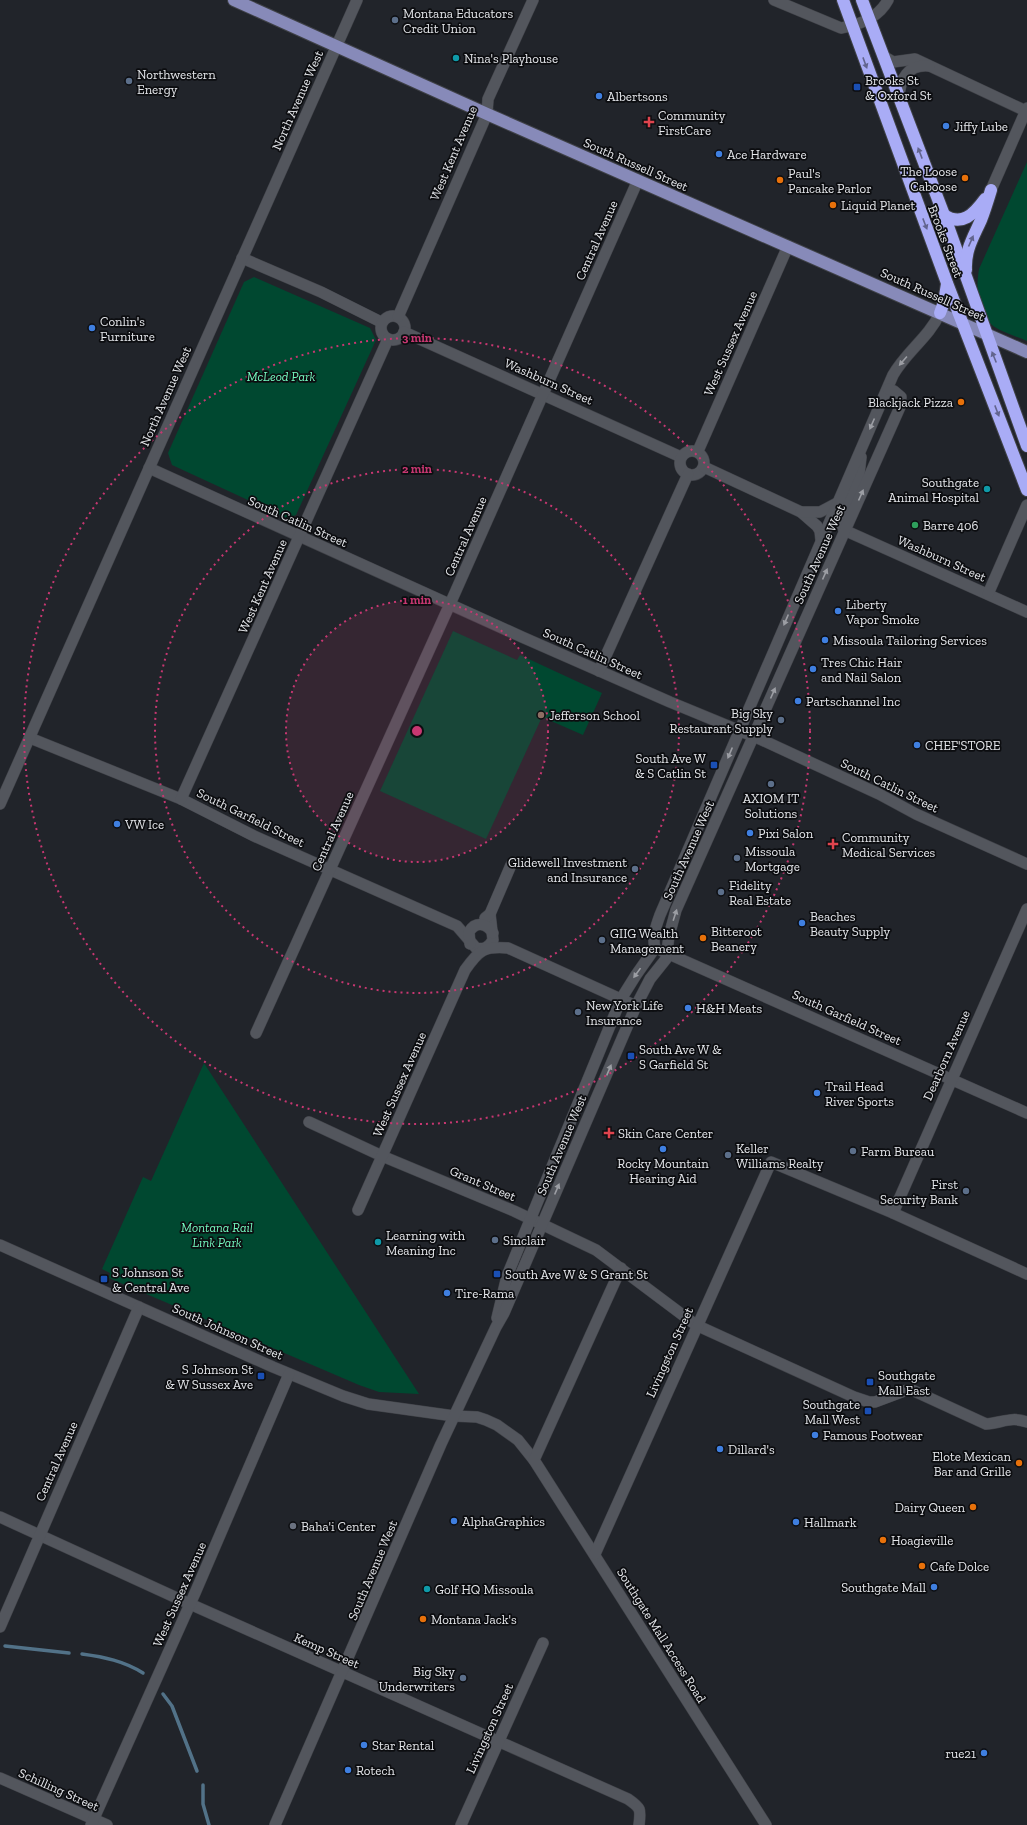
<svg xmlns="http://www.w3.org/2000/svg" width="1027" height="1825" font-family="'Zilla Slab',serif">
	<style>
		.green { fill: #004830 }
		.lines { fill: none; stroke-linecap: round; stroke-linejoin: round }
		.stream { stroke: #527288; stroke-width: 3.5 }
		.minor-casing { stroke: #3f4147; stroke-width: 12 }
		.major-casing { stroke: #3f4147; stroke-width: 14 }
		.highway-casing { stroke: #3f4147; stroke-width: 14 }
		.minor { stroke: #53565d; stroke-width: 11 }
		.major { stroke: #878ab9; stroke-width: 12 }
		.highway { stroke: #a9acf6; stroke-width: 12 }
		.oneway { fill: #62648e }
		.oneway2 { fill: #9c9ea4 }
		.ring { fill: none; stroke: #c73771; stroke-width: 2; stroke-dasharray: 2 4 }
		.service-dot { fill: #5c6f8a; stroke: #0c0d10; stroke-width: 1.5 }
		.culture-dot { fill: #0f9aa8; stroke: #0c0d10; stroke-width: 1.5 }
		.transit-dot { fill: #1a4fb4; stroke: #0c0d10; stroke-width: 1.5 }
		.shop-dot { fill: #3f7fe0; stroke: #0c0d10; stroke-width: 1.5 }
		.health-dot { fill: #e0444e; stroke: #0c0d10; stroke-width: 1.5 }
		.food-dot { fill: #e8710a; stroke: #0c0d10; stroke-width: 1.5 }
		.leisure-dot { fill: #2e9e5b; stroke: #0c0d10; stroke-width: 1.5 }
		.education-dot { fill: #8d6e63; stroke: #0c0d10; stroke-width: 1.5 }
		.worship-dot { fill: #6b7280; stroke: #0c0d10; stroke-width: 1.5 }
		.labels { text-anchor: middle; stroke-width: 3.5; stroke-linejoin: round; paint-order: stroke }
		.poi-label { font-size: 13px; fill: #e5e7eb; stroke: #0c0d10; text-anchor: start }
		.street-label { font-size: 13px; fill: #e5e7eb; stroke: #0c0d10 }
		.park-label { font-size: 13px; font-style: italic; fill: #76fcc2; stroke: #0c0d10 }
		.centre { fill: #c73771; stroke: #0c0d10; stroke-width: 2 }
		.ring-label { font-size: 12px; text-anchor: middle; font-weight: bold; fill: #c73771; stroke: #0c0d10; stroke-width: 3.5; stroke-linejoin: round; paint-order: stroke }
	</style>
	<rect width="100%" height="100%" fill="#21242a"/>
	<!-- green -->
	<g class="green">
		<path d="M1027,162V341C1018,337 999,331 992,325C976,311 976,288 979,269Z"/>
		<path d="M254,277L370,328L376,340L296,515L287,518L172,465L168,453L244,282Z"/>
		<path d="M453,631L517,660L520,655L602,693L583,735L542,717L486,839L380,791Z"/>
		<path d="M204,1063L419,1394L379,1392L359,1385L109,1278L110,1273L102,1269L143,1177L151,1181Z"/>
	</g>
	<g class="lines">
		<!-- stream -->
		<g class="stream">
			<path d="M5,1646L69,1653"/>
			<path d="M82,1654C104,1657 124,1661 143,1673"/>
			<path d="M163,1694L172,1706L197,1771"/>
			<path d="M203,1785V1804L209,1825"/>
		</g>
		<!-- minor casing -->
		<g class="minor-casing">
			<g id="minor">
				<path d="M774,0L841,28C859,25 879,17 888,0"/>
				<path d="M883,56L893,62L915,59L1026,111"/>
				<path d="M899,97C900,79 908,64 929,66"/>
				<path d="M991,190L1027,108"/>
				<path d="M242,258L321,292L381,322"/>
				<circle cx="393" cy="328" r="12"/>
				<path d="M398,317L487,114L488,99L533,0"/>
				<path d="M404,332L681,457"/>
				<circle cx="692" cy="463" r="12"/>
				<path d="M698,451L788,246"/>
				<path d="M704,467L801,512L817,526L820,531L821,540"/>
				<path d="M149,468L522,637L670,702L762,740L879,794L916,814L1027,864"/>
				<path d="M801,512H820L837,503"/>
				<path d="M844,530L1027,612"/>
				<path d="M844,530L840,520L859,475L861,457"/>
				<path d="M988,594L1027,505"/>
				<path d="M599,671L688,474"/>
				<path d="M30,738L181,799L254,836L457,926L476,948C484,950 489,947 493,940L490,914"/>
				<path d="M181,799L388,339"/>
				<path d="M0,804L357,0"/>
				<path d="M485,918L490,914L511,865"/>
				<path d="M470,944L469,932C476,920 487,924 493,933"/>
				<path d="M662,951L1027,1113"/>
				<path d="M256,1033L450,604L638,180"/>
				<path d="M309,1122L382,1156L514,1211L596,1250L696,1325L854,1397L869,1402H875L907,1390H912L986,1424C1002,1423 1011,1416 1027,1422"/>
				<path d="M358,1210L465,970C479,950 484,946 508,948L636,1006"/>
				<path d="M893,1213L1027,909"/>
				<path d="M0,1245L273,1367L343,1396L368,1404L454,1416L477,1417L486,1420L497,1425L518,1440L534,1460"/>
				<path d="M621,1268L534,1460L766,1825"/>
				<path d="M497,1318L507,1276L621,999L636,975L655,948C652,937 656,926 660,915L893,375C906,352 929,337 940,313"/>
				<path d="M0,1517L190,1604L628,1799C641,1808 641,1809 639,1825"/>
				<path d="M595,1554L771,1162L893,1213L1027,1274"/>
				<path d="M0,1627L139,1307"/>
				<path d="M0,1778L107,1825"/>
				<path d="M91,1825L195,1593L289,1374"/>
				<path d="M275,1825L441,1444L496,1327L504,1313L636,1006L650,979L666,959L669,936L676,910L900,407L901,397L894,391L888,389"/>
				<path d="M461,1825L543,1643"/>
			</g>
		</g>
		<!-- major casing -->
		<g class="major-casing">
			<path id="major" d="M234,0L487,114L1027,352"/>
		</g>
		<!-- highway casing -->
		<g class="highway-casing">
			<g id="highway">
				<path d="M843,0L947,283L1027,490"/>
				<path d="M862,0L944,215L1027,446"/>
				<path d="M944,215C962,227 974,214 985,199"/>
				<path d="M966,270C965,250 973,238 981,220C985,210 988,200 991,190"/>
				<path d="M940,313L944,302L947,284"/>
			</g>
		</g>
		<!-- minor -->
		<use href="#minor" class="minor"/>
		<!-- major -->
		<use href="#major" class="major"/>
		<!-- highway -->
		<use href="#highway" class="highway"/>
	</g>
	<!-- one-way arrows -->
	<defs><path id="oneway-solid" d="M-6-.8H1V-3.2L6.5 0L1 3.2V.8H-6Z"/></defs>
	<g class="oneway">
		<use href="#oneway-solid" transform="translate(865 63) rotate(70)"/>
		<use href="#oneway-solid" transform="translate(920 153) rotate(-111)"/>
		<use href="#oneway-solid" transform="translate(925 224) rotate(69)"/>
		<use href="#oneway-solid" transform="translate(971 241) rotate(-66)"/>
		<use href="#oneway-solid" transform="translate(994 357) rotate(-112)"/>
		<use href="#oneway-solid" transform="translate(997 411) rotate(69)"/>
	</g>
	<g class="oneway2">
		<use href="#oneway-solid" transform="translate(903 361) rotate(131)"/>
		<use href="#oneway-solid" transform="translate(872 424) rotate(114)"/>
		<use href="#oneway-solid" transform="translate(861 495) rotate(-66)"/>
		<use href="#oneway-solid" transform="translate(825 574) rotate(-66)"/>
		<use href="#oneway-solid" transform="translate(786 620) rotate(113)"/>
		<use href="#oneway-solid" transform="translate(773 693) rotate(-66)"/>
		<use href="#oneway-solid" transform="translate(730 753) rotate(113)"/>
		<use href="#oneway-solid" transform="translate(675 915) rotate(-72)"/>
		<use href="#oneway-solid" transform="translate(637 973) rotate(126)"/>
		<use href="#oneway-solid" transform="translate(609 1070) rotate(-67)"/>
		<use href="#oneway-solid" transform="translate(557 1189) rotate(-67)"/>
	</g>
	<!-- distance rings -->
	<circle cx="417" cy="731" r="131" fill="#c73771" fill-opacity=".12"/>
	<g class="ring">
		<circle cx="417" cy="731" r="131"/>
		<circle cx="417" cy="731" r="262"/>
		<circle cx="417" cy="731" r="393"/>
	</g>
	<!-- markers -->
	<g class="service-dot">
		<circle cx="395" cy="20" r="4"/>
		<circle cx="129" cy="81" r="4"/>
		<circle cx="781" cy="720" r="4"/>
		<circle cx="771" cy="784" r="4"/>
		<circle cx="737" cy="858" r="4"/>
		<circle cx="635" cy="869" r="4"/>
		<circle cx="721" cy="892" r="4"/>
		<circle cx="602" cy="940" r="4"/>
		<circle cx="578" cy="1012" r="4"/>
		<circle cx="853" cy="1151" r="4"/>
		<circle cx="728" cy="1155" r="4"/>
		<circle cx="966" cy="1191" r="4"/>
		<circle cx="495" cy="1240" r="4"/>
		<circle cx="463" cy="1678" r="4"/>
	</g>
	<g class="culture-dot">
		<circle cx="456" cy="58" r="4"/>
		<circle cx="987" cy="489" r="4"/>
		<circle cx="378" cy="1242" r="4"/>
		<circle cx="427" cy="1589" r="4"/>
	</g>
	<g class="transit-dot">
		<rect x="853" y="83" width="8" height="8" rx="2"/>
		<rect x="710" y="761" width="8" height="8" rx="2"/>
		<rect x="627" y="1052" width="8" height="8" rx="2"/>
		<rect x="493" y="1270" width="8" height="8" rx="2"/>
		<rect x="100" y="1275" width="8" height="8" rx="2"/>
		<rect x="257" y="1372" width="8" height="8" rx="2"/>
		<rect x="866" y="1378" width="8" height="8" rx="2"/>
		<rect x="864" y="1407" width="8" height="8" rx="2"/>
	</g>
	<g class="shop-dot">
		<circle cx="599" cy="96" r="4"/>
		<circle cx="946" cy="126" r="4"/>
		<circle cx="719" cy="154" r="4"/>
		<circle cx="92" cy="328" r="4"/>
		<circle cx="838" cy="611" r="4"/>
		<circle cx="825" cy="640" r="4"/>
		<circle cx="813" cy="669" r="4"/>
		<circle cx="798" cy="701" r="4"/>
		<circle cx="917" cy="745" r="4"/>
		<circle cx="117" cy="824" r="4"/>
		<circle cx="750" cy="833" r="4"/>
		<circle cx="802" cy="923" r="4"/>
		<circle cx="688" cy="1008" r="4"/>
		<circle cx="817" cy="1093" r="4"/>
		<circle cx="663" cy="1149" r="4"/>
		<circle cx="447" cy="1293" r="4"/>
		<circle cx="815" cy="1435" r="4"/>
		<circle cx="720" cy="1449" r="4"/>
		<circle cx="454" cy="1521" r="4"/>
		<circle cx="796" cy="1522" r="4"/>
		<circle cx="934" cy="1587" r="4"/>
		<circle cx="364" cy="1745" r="4"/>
		<circle cx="984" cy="1753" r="4"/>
		<circle cx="348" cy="1770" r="4"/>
	</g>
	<g class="health-dot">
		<path d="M647 116h4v4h4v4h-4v4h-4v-4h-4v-4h4z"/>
		<path d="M831 838h4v4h4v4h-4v4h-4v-4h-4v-4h4z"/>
		<path d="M607 1127h4v4h4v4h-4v4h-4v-4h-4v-4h4z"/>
	</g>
	<g class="food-dot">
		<circle cx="965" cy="178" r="4"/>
		<circle cx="780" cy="180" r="4"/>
		<circle cx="833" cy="205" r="4"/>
		<circle cx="961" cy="402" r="4"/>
		<circle cx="703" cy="938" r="4"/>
		<circle cx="1019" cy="1463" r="4"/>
		<circle cx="973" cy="1507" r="4"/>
		<circle cx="883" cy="1540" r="4"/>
		<circle cx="922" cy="1566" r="4"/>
		<circle cx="423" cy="1619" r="4"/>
	</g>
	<circle class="leisure-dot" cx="915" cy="525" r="4"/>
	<circle class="education-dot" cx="541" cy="715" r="4"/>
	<circle class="worship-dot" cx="293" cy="1526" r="4"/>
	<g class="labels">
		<!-- poi labels -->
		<g class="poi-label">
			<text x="403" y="18">Montana Educators<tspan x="403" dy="15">Credit Union</tspan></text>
			<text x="464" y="63">Nina's Playhouse</text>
			<text x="137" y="79">Northwestern<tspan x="137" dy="15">Energy</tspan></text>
			<text x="865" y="85">Brooks St<tspan x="865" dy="15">&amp; Oxford St</tspan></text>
			<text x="607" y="101">Albertsons</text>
			<text x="658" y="120">Community<tspan x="658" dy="15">FirstCare</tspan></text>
			<text x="954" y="131">Jiffy Lube</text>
			<text x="727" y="159">Ace Hardware</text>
			<text x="957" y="176" text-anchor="end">The Loose<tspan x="957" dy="15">Caboose</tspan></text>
			<text x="788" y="178">Paul's<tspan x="788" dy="15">Pancake Parlor</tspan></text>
			<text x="841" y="210">Liquid Planet</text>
			<text x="100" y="326">Conlin's<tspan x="100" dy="15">Furniture</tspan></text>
			<text x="953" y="407" text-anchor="end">Blackjack Pizza</text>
			<text x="979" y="487" text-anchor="end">Southgate<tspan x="979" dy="15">Animal Hospital</tspan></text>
			<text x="923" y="530">Barre 406</text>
			<text x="846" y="609">Liberty<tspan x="846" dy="15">Vapor Smoke</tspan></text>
			<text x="833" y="645">Missoula Tailoring Services</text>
			<text x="821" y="667">Tres Chic Hair<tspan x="821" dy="15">and Nail Salon</tspan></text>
			<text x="806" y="706">Partschannel Inc</text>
			<text x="773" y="718" text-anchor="end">Big Sky<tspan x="773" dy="15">Restaurant Supply</tspan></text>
			<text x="549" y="720">Jefferson School</text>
			<text x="925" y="750">CHEF'STORE</text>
			<text x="706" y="763" text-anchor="end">South Ave W<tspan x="706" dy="15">&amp; S Catlin St</tspan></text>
			<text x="771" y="803" text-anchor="middle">AXIOM IT<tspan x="771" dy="15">Solutions</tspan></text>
			<text x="125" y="829">VW Ice</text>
			<text x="758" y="838">Pixi Salon</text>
			<text x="842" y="842">Community<tspan x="842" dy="15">Medical Services</tspan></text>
			<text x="745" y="856">Missoula<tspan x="745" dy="15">Mortgage</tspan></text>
			<text x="627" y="867" text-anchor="end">Glidewell Investment<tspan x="627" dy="15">and Insurance</tspan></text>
			<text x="729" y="890">Fidelity<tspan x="729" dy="15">Real Estate</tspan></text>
			<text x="810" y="921">Beaches<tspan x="810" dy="15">Beauty Supply</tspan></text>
			<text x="711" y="936">Bitteroot<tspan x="711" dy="15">Beanery</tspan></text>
			<text x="610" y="938">GIIG Wealth<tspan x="610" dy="15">Management</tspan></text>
			<text x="586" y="1010">New York Life<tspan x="586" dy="15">Insurance</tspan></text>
			<text x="696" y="1013">H&amp;H Meats</text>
			<text x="639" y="1054">South Ave W &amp;<tspan x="639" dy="15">S Garfield St</tspan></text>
			<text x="825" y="1091">Trail Head<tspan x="825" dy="15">River Sports</tspan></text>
			<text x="618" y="1138">Skin Care Center</text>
			<text x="736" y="1153">Keller<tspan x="736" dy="15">Williams Realty</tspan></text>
			<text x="861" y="1156">Farm Bureau</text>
			<text x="663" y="1168" text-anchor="middle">Rocky Mountain<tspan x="663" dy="15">Hearing Aid</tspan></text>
			<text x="958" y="1189" text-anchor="end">First<tspan x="958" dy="15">Security Bank</tspan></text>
			<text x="386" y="1240">Learning with<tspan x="386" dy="15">Meaning Inc</tspan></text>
			<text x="503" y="1245">Sinclair</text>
			<text x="112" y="1277">S Johnson St<tspan x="112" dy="15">&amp; Central Ave</tspan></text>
			<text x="505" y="1279">South Ave W &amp; S Grant St</text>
			<text x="455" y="1298">Tire-Rama</text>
			<text x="253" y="1374" text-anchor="end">S Johnson St<tspan x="253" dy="15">&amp; W Sussex Ave</tspan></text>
			<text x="878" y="1380">Southgate<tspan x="878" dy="15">Mall East</tspan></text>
			<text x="860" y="1409" text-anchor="end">Southgate<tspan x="860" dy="15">Mall West</tspan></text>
			<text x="823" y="1440">Famous Footwear</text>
			<text x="728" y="1454">Dillard's</text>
			<text x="1011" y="1461" text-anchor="end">Elote Mexican<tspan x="1011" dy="15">Bar and Grille</tspan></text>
			<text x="965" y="1512" text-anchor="end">Dairy Queen</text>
			<text x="462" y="1526">AlphaGraphics</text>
			<text x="804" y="1527">Hallmark</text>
			<text x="301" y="1531">Baha'i Center</text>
			<text x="891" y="1545">Hoagieville</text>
			<text x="930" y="1571">Cafe Dolce</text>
			<text x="926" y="1592" text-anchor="end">Southgate Mall</text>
			<text x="435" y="1594">Golf HQ Missoula</text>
			<text x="431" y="1624">Montana Jack's</text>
			<text x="455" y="1676" text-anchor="end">Big Sky<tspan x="455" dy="15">Underwriters</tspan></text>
			<text x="372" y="1750">Star Rental</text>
			<text x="976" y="1758" text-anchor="end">rue21</text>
			<text x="356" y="1775">Rotech</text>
		</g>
		<!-- street labels -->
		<g class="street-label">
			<text transform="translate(297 100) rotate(-66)" y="5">North Avenue West</text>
			<text transform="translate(453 153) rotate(-67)" y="5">West Kent Avenue</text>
			<text transform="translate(636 164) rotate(24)" y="5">South Russell Street</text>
			<text transform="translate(596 240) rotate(-66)" y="5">Central Avenue</text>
			<text transform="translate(946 241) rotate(69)" y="5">Brooks Street</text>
			<text transform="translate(933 294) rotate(24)" y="5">South Russell Street</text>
			<text transform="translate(730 343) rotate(-66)" y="5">West Sussex Avenue</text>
			<text transform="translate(549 381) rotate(24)" y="5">Washburn Street</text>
			<text transform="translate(165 396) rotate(-66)" y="5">North Avenue West</text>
			<text transform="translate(298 521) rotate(24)" y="5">South Catlin Street</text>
			<text transform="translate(465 536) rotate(-66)" y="5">Central Avenue</text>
			<text transform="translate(819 554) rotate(-66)" y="5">South Avenue West</text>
			<text transform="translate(942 558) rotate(24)" y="5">Washburn Street</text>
			<text transform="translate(262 586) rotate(-66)" y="5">West Kent Avenue</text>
			<text transform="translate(593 653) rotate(24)" y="5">South Catlin Street</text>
			<text transform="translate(890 785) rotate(26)" y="5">South Catlin Street</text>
			<text transform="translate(251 817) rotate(26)" y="5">South Garfield Street</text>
			<text transform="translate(332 831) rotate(-66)" y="5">Central Avenue</text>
			<text transform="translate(688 850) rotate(-66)" y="5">South Avenue West</text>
			<text transform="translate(847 1017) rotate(24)" y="5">South Garfield Street</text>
			<text transform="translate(946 1055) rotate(-66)" y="5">Dearborn Avenue</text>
			<text transform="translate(399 1084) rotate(-66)" y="5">West Sussex Avenue</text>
			<text transform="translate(561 1145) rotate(-67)" y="5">South Avenue West</text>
			<text transform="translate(483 1183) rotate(23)" y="5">Grant Street</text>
			<text transform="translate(228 1331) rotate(24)" y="5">South Johnson Street</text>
			<text transform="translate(669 1352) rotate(-66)" y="5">Livingston Street</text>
			<text transform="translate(56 1461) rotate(-66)" y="5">Central Avenue</text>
			<text transform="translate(372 1570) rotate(-67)" y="5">South Avenue West</text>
			<text transform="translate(179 1594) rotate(-66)" y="5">West Sussex Avenue</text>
			<text transform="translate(662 1635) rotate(58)" y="5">Southgate Mall Access Road</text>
			<text transform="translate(327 1650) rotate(24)" y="5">Kemp Street</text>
			<text transform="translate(489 1728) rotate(-66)" y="5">Livingston Street</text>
			<text transform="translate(59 1789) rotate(24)" y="5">Schilling Street</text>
		</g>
		<!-- park labels -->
		<g class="park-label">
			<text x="281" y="381">McLeod Park</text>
			<text x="217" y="1232">Montana Rail<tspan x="217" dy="15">Link Park</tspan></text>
		</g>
	</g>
	<circle cx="417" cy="731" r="6" class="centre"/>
	<g class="ring-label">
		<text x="417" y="342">3 min</text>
		<text x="417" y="473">2 min</text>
		<text x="417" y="604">1 min</text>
	</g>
</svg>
